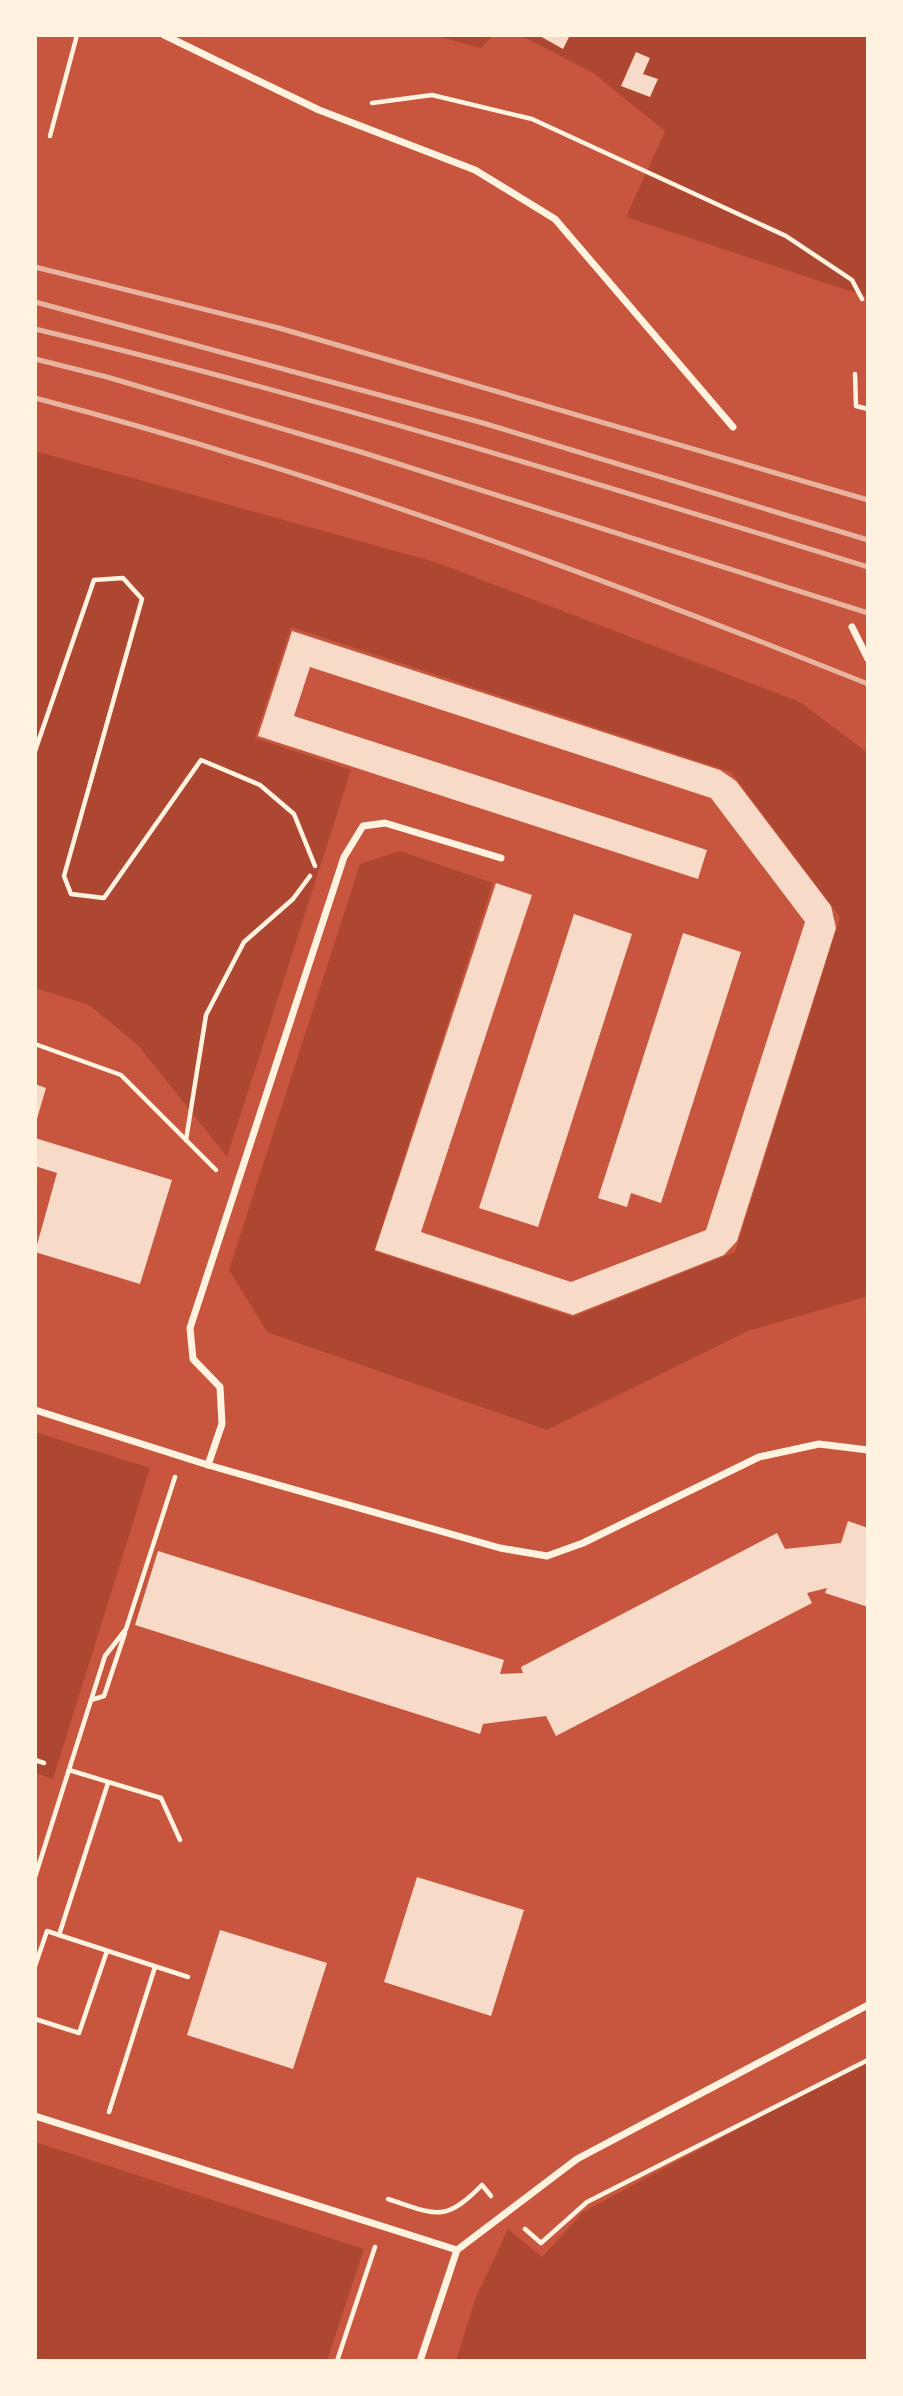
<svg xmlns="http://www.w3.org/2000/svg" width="903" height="2396" font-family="Jost,sans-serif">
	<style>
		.green { fill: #ae4732 }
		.building { fill: #f7dbc8 }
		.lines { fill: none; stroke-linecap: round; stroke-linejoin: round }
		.path { stroke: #fff3e0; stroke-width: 4.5 }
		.minor { stroke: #fff3e0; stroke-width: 7 }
		.rail { stroke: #e9b49f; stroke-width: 5 }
	</style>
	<rect width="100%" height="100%" fill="#c8553d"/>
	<!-- green -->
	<g class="green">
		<path d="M433,35H493L481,48Z"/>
		<path d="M519,35H868V297L626,217L665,131L592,72Z"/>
		<path d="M35,451L435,562L800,702L868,753V1296L748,1331L547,1430L267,1332L229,1270L360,864L400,851L493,883L374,1251L573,1317L735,1252L840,917L731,772L291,627L255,738L351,770L227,1157L138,1045L89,1005L35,988Z"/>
		<path d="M35,1432L150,1468L53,1779L35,1773Z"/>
		<path d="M868,2059V2361H456L476,2297L508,2229L542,2257L583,2212Z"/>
		<path d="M35,2142L364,2249L327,2361H35Z"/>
	</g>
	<!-- building -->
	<g class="building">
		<path d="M538,35H570L563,49Z"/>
		<path d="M636,52L650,58L643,74L658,79L650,97L621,86Z"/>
		<path d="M292,631L720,770L736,781L831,906L836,928L737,1241L724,1255L573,1315L375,1250L496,883L532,895L421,1232L571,1282L706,1230L805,922L711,798L310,667L294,716L707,850L698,879L258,736Z"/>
		<path d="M574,914L632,934L538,1227L479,1208Z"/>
		<path d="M683,933L741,952L661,1203L631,1193L627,1207L598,1198Z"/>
		<path d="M35,1084L46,1088L36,1122L35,1121Z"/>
		<path d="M35,1138L172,1180L140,1284L35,1252L57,1173L35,1166Z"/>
		<path d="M848,1521L868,1528V1607L825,1593L827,1588L807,1593L812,1603L556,1736L546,1716L483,1724L480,1734L135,1625L158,1551L504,1660L500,1674L523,1673L521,1667L777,1533L785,1549L841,1543Z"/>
		<path d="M417,1877L524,1910L491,2016L384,1982Z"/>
		<path d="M220,1930L327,1963L293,2069L187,2035Z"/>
	</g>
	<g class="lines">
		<!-- path -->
		<g class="path">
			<path d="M372,103L432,95L532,119L786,236L852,280L862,299"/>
			<path d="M50,136L77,35"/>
			<path d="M855,374L856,406L868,409"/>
			<path d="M35,751L94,580L123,578L142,599L64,876L71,894L104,898L201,760L260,785L294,814L315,866"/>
			<path d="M35,1044L121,1075L216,1170"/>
			<path d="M186,1140L206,1015L244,942L293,899L310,876"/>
			<path d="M91,1700L104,1696L125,1633"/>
			<path d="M35,1760L44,1763"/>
			<path d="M69,1770L161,1798L180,1840"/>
			<path d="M108,1783L59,1935L188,1977"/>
			<path d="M35,1877L105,1656L126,1629L175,1477"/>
			<path d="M35,1966L47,1931L59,1935"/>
			<path d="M35,2019L79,2033L107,1951"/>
			<path d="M109,2112L155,1967"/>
			<path d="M388,2199C435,2214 444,2224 482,2185L491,2196"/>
			<path d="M525,2229L541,2243L587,2202L868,2060"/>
			<path d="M337,2361L375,2247"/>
		</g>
		<!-- minor -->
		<g class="minor">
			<path d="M164,35L319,110L475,170L555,219L733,427"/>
			<path d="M852,627L868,659"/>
			<path d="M35,1410L208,1465L500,1548L547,1556L583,1543L759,1457L819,1444L868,1450"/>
			<path d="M208,1465L222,1424L220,1387L193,1359L190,1328L344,857L363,826L385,823L501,858"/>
			<path d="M35,2116L457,2250"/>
			<path d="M420,2361L457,2250L577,2159L868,2005"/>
		</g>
		<!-- rail -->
		<g class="rail">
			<path d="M35,267L279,328L868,500"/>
			<path d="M35,302L483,423L868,540"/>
			<path d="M35,329C316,396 592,482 868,567"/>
			<path d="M35,359L107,377L361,452L868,613"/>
			<path d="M35,398C319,472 595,575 868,684"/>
		</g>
	</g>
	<!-- border -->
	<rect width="903" height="2396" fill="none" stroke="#fff3e0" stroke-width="74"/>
</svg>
